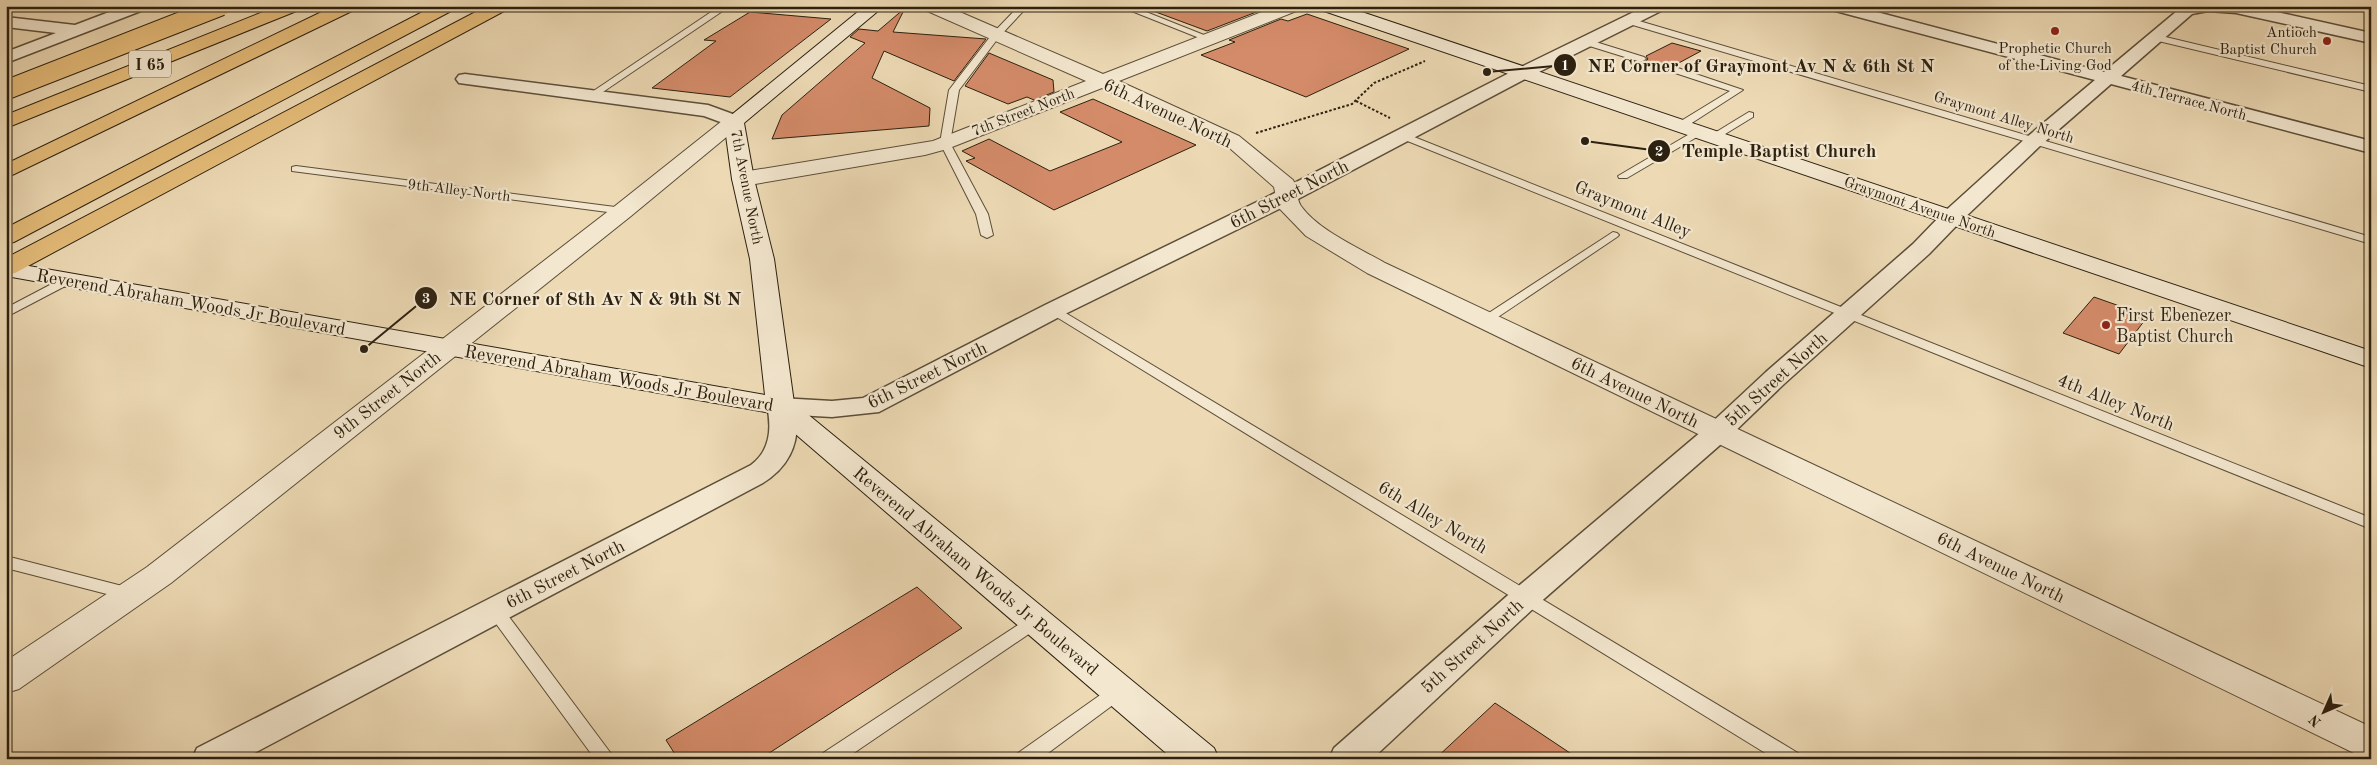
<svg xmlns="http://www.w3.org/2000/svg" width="2377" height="765" font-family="'Old Standard TT',serif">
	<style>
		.building { fill: #d48b69; stroke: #2c200f }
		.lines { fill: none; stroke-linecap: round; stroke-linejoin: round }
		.service-casing { stroke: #5c4e38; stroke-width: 2 }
		.minor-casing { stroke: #5c4e38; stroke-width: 3 }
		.tertiary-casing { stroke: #5c4e38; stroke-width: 2 }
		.secondary-casing { stroke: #2c200f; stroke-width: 2 }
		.motorway-casing { stroke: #2c200f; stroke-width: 2 }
		.path { stroke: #2c200f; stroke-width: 2; stroke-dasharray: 2.5 2; stroke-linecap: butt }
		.service { fill: #f3e7cf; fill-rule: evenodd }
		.minor { fill: #f3e7cf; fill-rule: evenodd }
		.tertiary { fill: #f3e7cf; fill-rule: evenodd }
		.secondary { fill: #f3e7cf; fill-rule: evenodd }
		.motorway { fill: #e6bd7a; fill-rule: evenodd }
		.motorway-bridge-casing { stroke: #2c200f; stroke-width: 21; stroke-linecap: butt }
		.motorway-bridge { stroke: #e6bd7a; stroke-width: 19 }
		.poi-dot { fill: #8f2418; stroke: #f3e7cf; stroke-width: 2 }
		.labels { text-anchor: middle; stroke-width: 4.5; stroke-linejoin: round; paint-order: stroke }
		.far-poi-label { font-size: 15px; fill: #2c200f; stroke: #f3e7cf; text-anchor: end }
		.far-street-label { font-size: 15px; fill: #2c200f; stroke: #f3e7cf }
		.shield { fill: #f3e7cf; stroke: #685c49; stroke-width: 1 }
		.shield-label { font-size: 16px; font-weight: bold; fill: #2c200f }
		.street-label { font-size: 18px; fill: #2c200f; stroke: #f3e7cf }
		.poi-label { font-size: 18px; fill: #2c200f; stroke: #f3e7cf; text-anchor: start }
		.leader { fill: none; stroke: #2c200f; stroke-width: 2 }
		.callout-dot { fill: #2c200f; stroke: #f3e7cf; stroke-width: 2 }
		.mark-label { font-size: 15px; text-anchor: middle; font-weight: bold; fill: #fff }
		.callout-label { font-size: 19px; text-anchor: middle; font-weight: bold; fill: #2c200f; stroke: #f3e7cf; stroke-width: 4.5; stroke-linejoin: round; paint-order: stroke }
	</style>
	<rect width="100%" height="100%" fill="#eddab5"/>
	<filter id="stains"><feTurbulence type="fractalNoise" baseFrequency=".004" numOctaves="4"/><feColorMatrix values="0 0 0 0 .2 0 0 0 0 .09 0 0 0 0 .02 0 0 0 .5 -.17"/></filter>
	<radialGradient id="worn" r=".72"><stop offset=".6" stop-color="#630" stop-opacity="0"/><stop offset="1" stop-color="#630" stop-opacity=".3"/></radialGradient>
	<!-- building -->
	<g class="building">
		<path d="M1146,6H1247L1259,11L1207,31L1145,8Z"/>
		<path d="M905,8L893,32L986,39L954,81L884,51L872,78L930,108L929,126L772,139L782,115L865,43L850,37L859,29L878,31Z"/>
		<path d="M750,12L831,19L730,97L652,88L716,41L704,40Z"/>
		<path d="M1307,14L1409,49L1306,97L1201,55L1235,42L1229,40L1281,19L1288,21Z"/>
		<path d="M1672,43L1701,51L1675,65H1665L1663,72L1634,62L1642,64L1648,59L1646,56Z"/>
		<path d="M989,53L1053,80L1054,92L1034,100L1027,97L1008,104L965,86Z"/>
		<path d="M1093,99L1196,145L1054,210L966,161L975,158L962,151L989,139L1050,171L1122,142L1060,112Z"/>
		<path d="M2094,297L2148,316L2119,354L2063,333Z"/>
		<path d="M917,587L962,628L760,759H678L666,740Z"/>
		<path d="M1495,703L1579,759H1435Z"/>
	</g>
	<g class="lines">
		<!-- service casing -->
		<g class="service-casing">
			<g id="service">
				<path d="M720,6H730L594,98L586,96Z"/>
				<path d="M1019,6H1028L999,37L959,90L950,143L988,214L993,235L987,238L981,235L976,214L940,143L949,90L993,33Z"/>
				<path d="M1119,6H1131L1214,39L1207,41Z"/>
				<path d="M1629,18L2371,237V244L1626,23L1625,21Z"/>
				<path d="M2153,34L2371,86V92L2150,39V35Z"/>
				<path d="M1586,39L1644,57L1646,59L1641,62L1583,44V40Z"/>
				<path d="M1666,66H1672L1743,90L1684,128H1676V124L1730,91L1666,70Z"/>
				<path d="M1749,112L1753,113V117L1717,139L1713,140L1708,137Z"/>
				<path d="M1698,129L1702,130V134L1627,178H1619L1618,176Z"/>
				<path d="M1404,133L2371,518V529L1400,138L1399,136Z"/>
				<path d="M296,166L623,208L629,211L623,214L292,171V167Z"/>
				<path d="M1613,232L1617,233L1619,235L1617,237L1489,323L1484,324L1478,320Z"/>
				<path d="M67,276L71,277L73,280L71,283L6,317V308Z"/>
				<path d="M1054,306L1798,753L1800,759H1775L1050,313L1048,310Z"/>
				<path d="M6,556L130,588L136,590L138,594L136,598L130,600L6,568Z"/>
				<path d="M495,604L501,606L615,759H595L489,614L486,610L489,606Z"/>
				<path d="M1036,615L1042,617L1045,621L1042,625L845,759H821L823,753L1030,617Z"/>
				<path d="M1119,684L1125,686L1128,691L1125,696L1040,759H1016L1018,753L1113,686Z"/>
			</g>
		</g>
		<!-- minor casing -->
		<g class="minor-casing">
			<g id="minor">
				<path d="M125,6H148L146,9L6,63V52L56,33L6,27V17L75,25Z"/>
				<path d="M1646,6H1667L1665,9L1529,77L1281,208L1063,315L879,412L832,417L796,415C800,445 787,469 761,484L243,759H192L197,748L751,465C770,451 772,428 767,406L770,400L780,398L832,401L863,398L1045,305L1265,198L1517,69Z"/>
				<path d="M1826,6H1854L2104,72L2183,6H2250L2371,33V43L2236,13L2208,11L2192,14L2121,76L2371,141V153L2111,84L2041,145L1959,223L1929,254L1784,384L1728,438L1537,605L1372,759H1329L1334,748L1515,589L1708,426L1766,372L1913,244L1943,213L2027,137L2095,80L1828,9Z"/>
				<path d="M465,74L708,105L741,117L744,121L741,125L734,127L704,116L459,83L456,79L459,75Z"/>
			</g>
		</g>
		<!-- tertiary casing -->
		<g class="tertiary-casing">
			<g id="tertiary">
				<path d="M923,6H946L1103,74L1277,6H1301L1299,10L1119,81L1239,136L1293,180C1298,188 1296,199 1301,206C1318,230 1359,248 1385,263L2371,727V759L2358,755L1367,273L1306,236L1278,207L1274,187L1225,144L1102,88L947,149L925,155L743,186L735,184L732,179L735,174L743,172L933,141L1086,81L925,10Z"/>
				<path d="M734,115L741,117L744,121L741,125L631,216L171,583L19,689L6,693V661L147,567L615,206L727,117Z"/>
			</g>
		</g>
		<!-- secondary casing -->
		<g class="secondary-casing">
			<g id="secondary">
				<path d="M865,6H884L744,123L754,179L774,259L794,403L1214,748L1219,759H1173L771,413L6,276V262L765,395L750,259L732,179L724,121Z"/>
				<path d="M1319,6H1344L2371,351V368L1321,10Z"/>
			</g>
		</g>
		<!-- motorway casing -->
		<g class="motorway-casing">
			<g id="motorway">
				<path d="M278,6H301L299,10L6,128V115Z"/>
				<path d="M334,6H356L354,10L6,178V164Z"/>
				<path d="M434,6H455L453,10L14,242L6,244V228Z"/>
				<path d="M487,6H508L506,10L15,273L6,275V258Z"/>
			</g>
		</g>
		<!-- path -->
		<g class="path">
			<path d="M1356,101L1390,118"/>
			<path d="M1256,133L1352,104L1374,83L1425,61"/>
		</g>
		<!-- service -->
		<use href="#service" class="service"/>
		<!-- minor -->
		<use href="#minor" class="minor"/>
		<!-- tertiary -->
		<use href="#tertiary" class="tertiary"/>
		<!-- secondary -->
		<use href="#secondary" class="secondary"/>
		<!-- motorway -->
		<use href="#motorway" class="motorway"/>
		<!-- motorway-bridge casing -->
		<g class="motorway-bridge-casing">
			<path id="motorway-bridge" d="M6,90L221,6"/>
		</g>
		<!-- motorway-bridge -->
		<use href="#motorway-bridge" class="motorway-bridge"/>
	</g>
	<!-- markers -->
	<g class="poi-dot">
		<circle cx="2055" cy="31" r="5"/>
		<circle cx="2327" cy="41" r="5"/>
		<circle cx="2106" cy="325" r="5"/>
	</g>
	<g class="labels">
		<!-- far-poi labels -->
		<g class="far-poi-label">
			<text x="2317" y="37">Antioch<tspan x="2317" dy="17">Baptist Church</tspan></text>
			<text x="2055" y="53" text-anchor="middle">Prophetic Church<tspan x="2055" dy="17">of the Living God</tspan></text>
		</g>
		<!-- far-street labels -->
		<g class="far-street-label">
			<text transform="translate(2189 100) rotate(15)" y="5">4th Terrace North</text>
			<text transform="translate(1023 112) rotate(-21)" y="5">7th Street North</text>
			<text transform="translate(2004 117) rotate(17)" y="5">Graymont Alley North</text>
			<text transform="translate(747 187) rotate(79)" y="5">7th Avenue North</text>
			<text transform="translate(459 190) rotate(7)" y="5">9th Alley North</text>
			<text transform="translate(1920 207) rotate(19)" y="5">Graymont Avenue North</text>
		</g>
		<!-- shield labels -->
		<rect class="shield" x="129" y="50.5" width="42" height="27" rx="4"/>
		<g class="shield-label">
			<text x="150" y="70">I 65</text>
		</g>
		<!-- street labels -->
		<g class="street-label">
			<text transform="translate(1168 113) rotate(25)" y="6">6th Avenue North</text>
			<text transform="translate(1289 194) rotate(-27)" y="6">6th Street North</text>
			<text transform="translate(1633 209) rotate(22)" y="6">Graymont Alley</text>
			<text transform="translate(191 302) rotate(10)" y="6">Reverend Abraham Woods Jr Boulevard</text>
			<text transform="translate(927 375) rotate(-26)" y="6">6th Street North</text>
			<text transform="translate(619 378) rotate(10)" y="6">Reverend Abraham Woods Jr Boulevard</text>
			<text transform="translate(1776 379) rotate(-42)" y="6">5th Street North</text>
			<text transform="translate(1635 392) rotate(26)" y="6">6th Avenue North</text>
			<text transform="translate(387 395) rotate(-38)" y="6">9th Street North</text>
			<text transform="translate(2116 402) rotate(22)" y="6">4th Alley North</text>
			<text transform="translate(1433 517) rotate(31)" y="6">6th Alley North</text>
			<text transform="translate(2001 567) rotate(26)" y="6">6th Avenue North</text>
			<text transform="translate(976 571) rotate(40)" y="6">Reverend Abraham Woods Jr Boulevard</text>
			<text transform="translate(565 574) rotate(-27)" y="6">6th Street North</text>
			<text transform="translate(1472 646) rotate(-42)" y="6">5th Street North</text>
		</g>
		<!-- poi labels -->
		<g class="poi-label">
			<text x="2116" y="321">First Ebenezer<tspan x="2116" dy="21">Baptist Church</tspan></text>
		</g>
	</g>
	<!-- callouts -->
	<path class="leader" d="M1487 72L1565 65M1585 141L1659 151M364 349L426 298"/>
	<g class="callout-dot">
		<circle cx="1487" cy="72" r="5"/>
		<circle cx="1585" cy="141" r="5"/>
		<circle cx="364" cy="349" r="5"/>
		<circle cx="1565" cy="65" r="12"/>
		<circle cx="1659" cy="151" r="12"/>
		<circle cx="426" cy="298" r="12"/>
	</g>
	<g class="mark-label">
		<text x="1565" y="70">1</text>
		<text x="1659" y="156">2</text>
		<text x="426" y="303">3</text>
	</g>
	<g class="callout-label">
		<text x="1761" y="72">NE Corner of Graymont Av N &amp; 6th St N</text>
		<text x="1779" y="157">Temple Baptist Church</text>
		<text x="595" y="305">NE Corner of 8th Av N &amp; 9th St N</text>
	</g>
	<!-- margin -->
	<rect width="2377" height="765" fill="none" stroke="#eddab5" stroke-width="25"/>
	<rect x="8" y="8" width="2362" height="750" fill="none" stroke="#2c200f" stroke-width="2.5"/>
	<rect x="12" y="12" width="2352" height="740" fill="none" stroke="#2c200f"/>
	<!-- north arrow -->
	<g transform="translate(2324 712) rotate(225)" stroke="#f3e7cf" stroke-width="4" paint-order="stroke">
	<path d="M0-4L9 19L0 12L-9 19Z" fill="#2c200f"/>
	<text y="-8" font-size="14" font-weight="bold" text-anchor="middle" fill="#2c200f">N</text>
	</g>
	<rect width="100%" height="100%" filter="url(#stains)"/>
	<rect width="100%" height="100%" fill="url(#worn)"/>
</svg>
